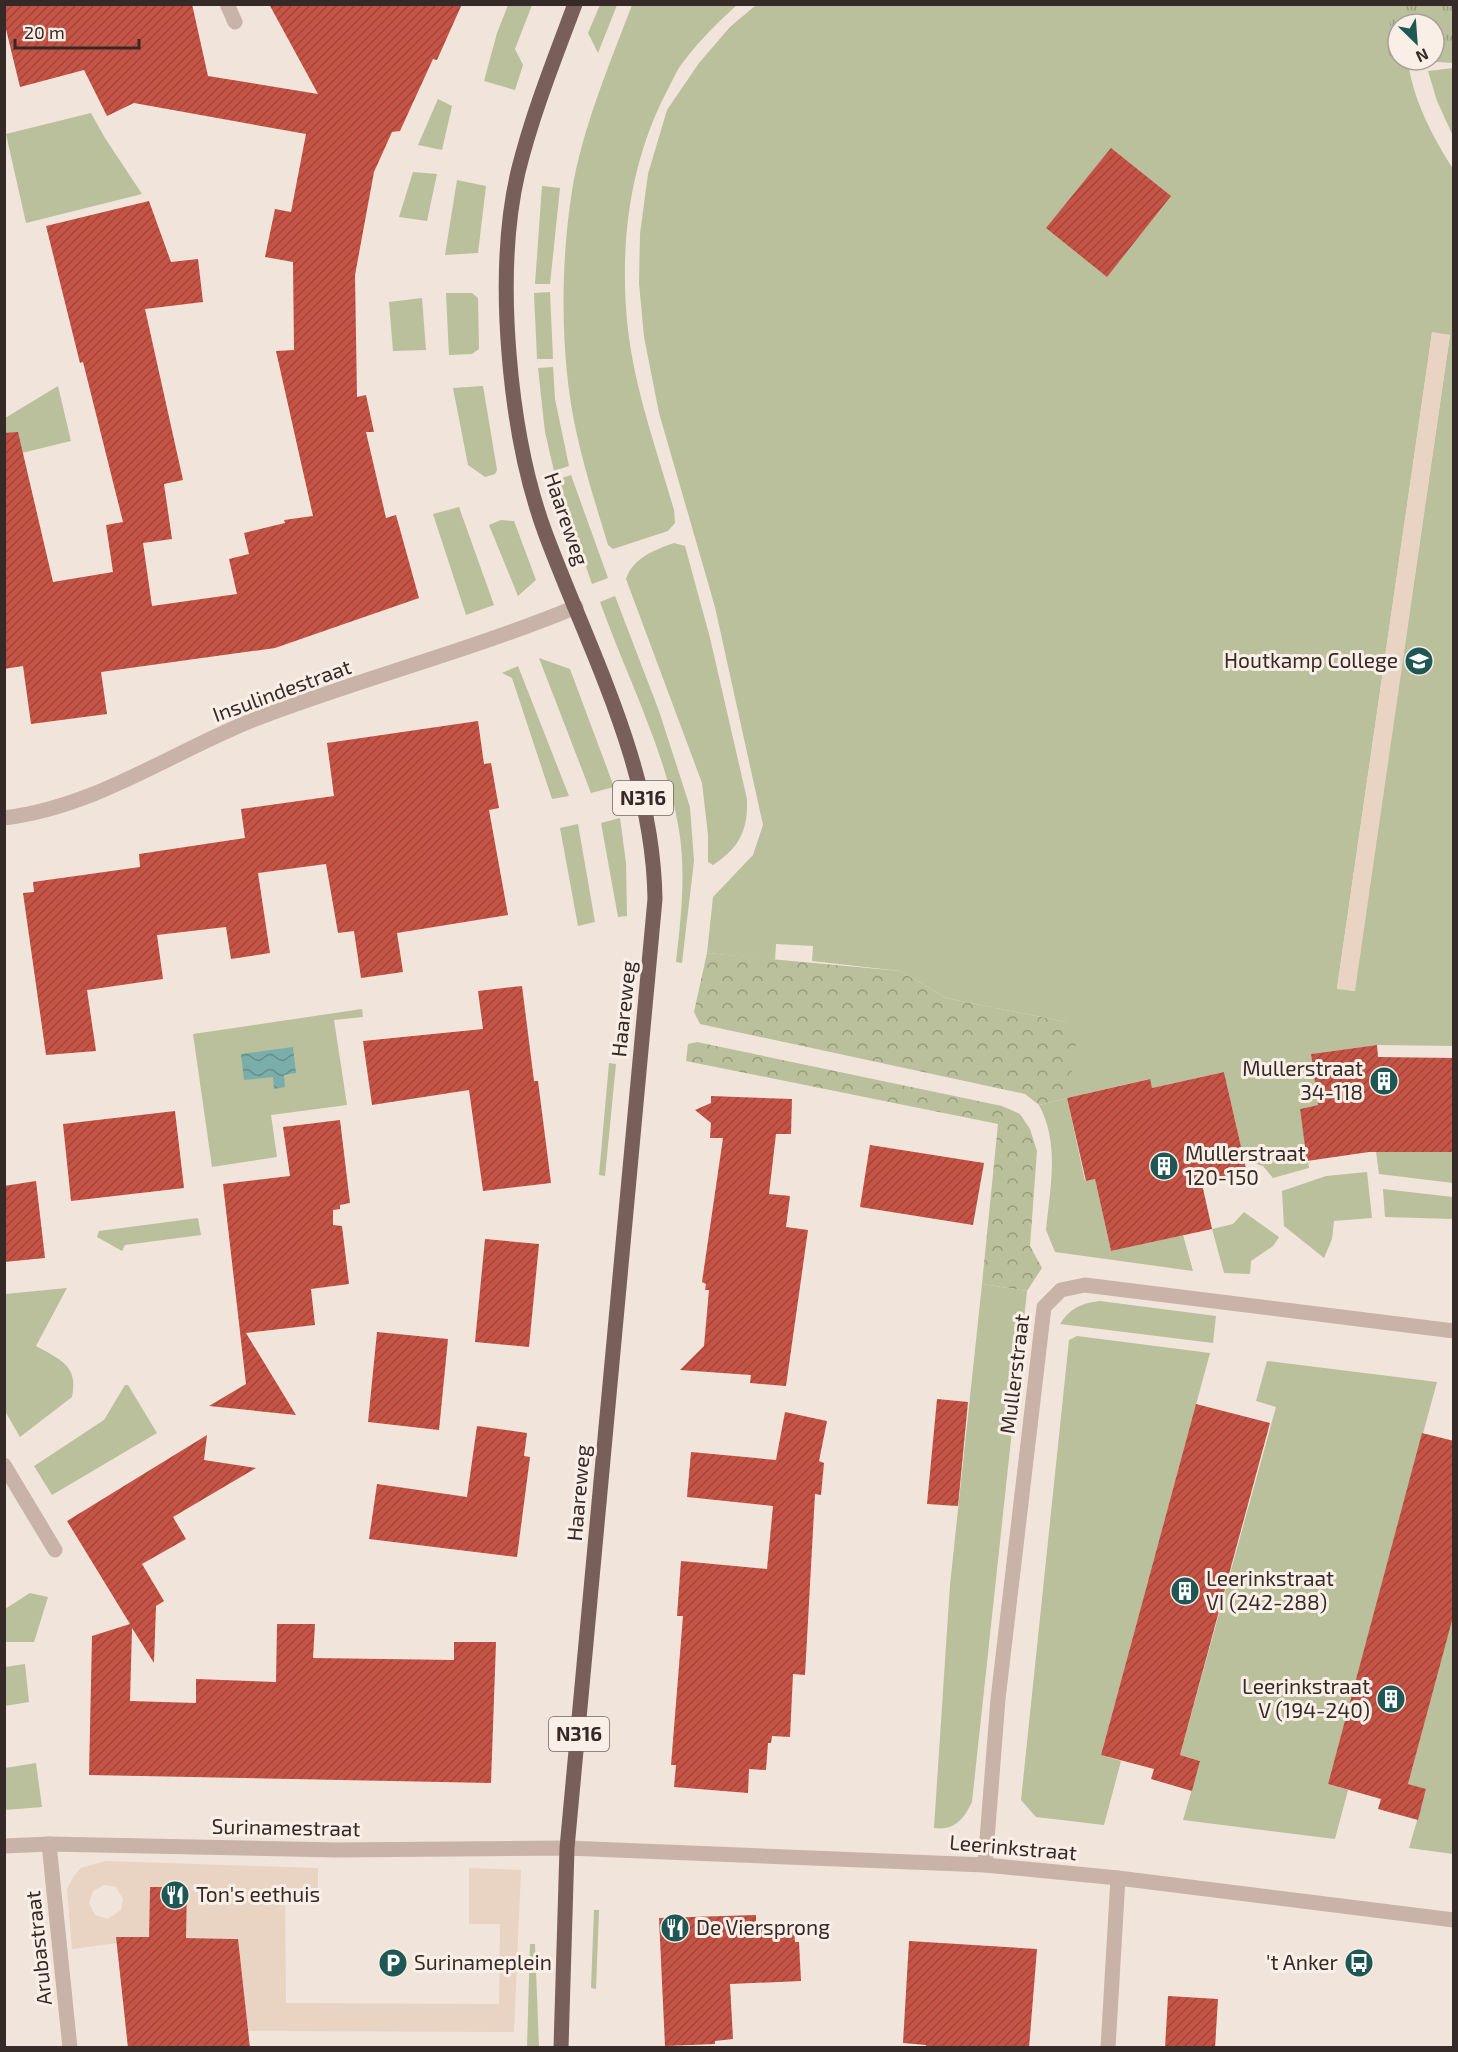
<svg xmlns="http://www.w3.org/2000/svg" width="1458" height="2052" font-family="'Exo 2',sans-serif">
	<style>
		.green { fill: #b9c09b; fill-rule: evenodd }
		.forest { fill: url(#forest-crowns) }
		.park { fill: url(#park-tufts) }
		.plaza { fill: #e9d3c2; fill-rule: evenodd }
		.water { fill: url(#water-waves) }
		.building { fill: url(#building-hatch) }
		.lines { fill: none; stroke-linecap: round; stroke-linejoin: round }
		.minor { stroke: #c9b2a7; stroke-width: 15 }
		.major { stroke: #785f59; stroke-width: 15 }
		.labels { text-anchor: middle; stroke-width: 6; stroke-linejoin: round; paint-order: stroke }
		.shield { fill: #f9efe7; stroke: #706561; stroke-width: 1.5 }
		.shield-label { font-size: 20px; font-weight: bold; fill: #362a28 }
		.street-label { font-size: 21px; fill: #362a28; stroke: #f9efe7 }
		.poi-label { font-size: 21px; fill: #362a28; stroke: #f9efe7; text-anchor: start }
	</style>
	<defs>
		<pattern id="forest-crowns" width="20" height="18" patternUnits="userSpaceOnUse" patternTransform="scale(1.5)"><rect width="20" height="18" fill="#b9c09b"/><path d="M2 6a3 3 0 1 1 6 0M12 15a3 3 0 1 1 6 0" fill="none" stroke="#979c7e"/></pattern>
		<pattern id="park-tufts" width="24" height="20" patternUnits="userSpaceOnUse" patternTransform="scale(1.5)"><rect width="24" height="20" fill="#b9c09b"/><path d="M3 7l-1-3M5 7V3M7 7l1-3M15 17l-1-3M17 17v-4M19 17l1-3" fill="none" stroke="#979c7e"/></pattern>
		<pattern id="water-waves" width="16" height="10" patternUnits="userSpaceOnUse" patternTransform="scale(1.5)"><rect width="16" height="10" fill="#7aaeaa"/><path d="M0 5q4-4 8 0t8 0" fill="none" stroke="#658e8a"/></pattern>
		<pattern id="building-hatch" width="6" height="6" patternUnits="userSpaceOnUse" patternTransform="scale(1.5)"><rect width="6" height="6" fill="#c55446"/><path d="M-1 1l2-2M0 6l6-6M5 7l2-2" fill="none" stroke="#a1463a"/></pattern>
	</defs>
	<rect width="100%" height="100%" fill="#f1e4db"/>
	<!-- green -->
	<g class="green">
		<path d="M508,5H532L515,49L523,65L515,90L484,81L497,33Z"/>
		<path d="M600,5H617L598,53L588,33Z"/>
		<path d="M632,5H737C719,21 699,41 684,61C677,69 673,80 668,89C628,164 618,253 629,338C637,396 658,454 674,510L675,523L668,531L613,549L608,545C597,508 585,472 577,435C560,362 560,265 572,191C582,129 610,63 632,5Z"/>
		<path d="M756,5H1414L1398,24V60H1408C1412,98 1433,138 1454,170L1453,1046L1377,1045L1311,1054L1318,1105L1300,1109L1309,1168L1273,1178L1263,1166L1244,1160L1224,1072L1152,1088L1149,1079L1067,1098L1085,1181L1095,1179L1111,1251L1183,1235L1193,1271L1055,1252L1046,1230C1050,1188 1060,1144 1039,1105L1067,1098L1066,1022L946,998L900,971L812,961L813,946L776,944L775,960L707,953L713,897L753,855L763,825L715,607L659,413L644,337L639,283L640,234L648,174L667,110L699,63L730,27ZM1432,333L1450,335L1354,991L1337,988Z"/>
		<path d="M1453,68V136L1437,101L1428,71Z"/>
		<path d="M438,99L452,106L442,150L418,145Z"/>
		<path d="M91,113L105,138L142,194L26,223L6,134Z"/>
		<path d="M413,172L437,174L427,221L399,217Z"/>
		<path d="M457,180L486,186L478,253L445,255Z"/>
		<path d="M542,186L560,188L550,284H535Z"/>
		<path d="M550,292L553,359H537L534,293Z"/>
		<path d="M446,293H472L478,298L479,349L472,354L449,355Z"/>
		<path d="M422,298L426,350L393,351L389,302Z"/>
		<path d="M553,367L555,399L569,466L554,471L545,432L538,368Z"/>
		<path d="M58,386L71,441L5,457V418Z"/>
		<path d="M483,386L497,470L495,474L485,477L468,465L453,388Z"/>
		<path d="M571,475L608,578L592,584L556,480Z"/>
		<path d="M459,507L494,605L466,615L433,514Z"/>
		<path d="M501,520L514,521L536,580L518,596L489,525Z"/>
		<path d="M674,543L685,546L710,638L747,799C748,830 740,847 713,865L708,862V835L702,783L626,579C633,558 654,550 674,543Z"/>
		<path d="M615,596L659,711L690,807L694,861L682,963L676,962C681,919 686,873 679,830C666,752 627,677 600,602Z"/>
		<path d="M539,658L570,669L614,787L591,793Z"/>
		<path d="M518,666L569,796L552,799L512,678L502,673Z"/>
		<path d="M620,818L626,863L627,916L618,917L601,823Z"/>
		<path d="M578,824L595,922L578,926L560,828Z"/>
		<path d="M362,1009L363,1017L334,1020L347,1105L271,1115L277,1157L212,1167L193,1034Z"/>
		<path d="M609,1063L616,1064L605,1176L599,1175Z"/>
		<path d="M1376,1152H1453V1183L1379,1174Z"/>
		<path d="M1367,1172L1372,1218L1334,1221L1332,1239L1324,1258L1284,1226L1282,1191L1326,1176Z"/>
		<path d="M1383,1189L1453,1197V1219L1385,1217Z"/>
		<path d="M1244,1212L1279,1237L1273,1246L1251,1261L1250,1274L1224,1273L1212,1229L1233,1224Z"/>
		<path d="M198,1218L201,1235L125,1245L122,1251L97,1237L99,1231Z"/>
		<path d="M982,1284L1027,1291L972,1802C964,1819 954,1831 934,1828L950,1585Z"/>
		<path d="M67,1288L36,1346C59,1359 79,1365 72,1397L20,1437L5,1411V1294Z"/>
		<path d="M1100,1301L1216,1316L1213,1343L1060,1324C1070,1308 1082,1303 1100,1301Z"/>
		<path d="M1077,1336L1210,1353L1101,1755L1121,1761L1104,1825L1036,1817L1021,1800L1069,1340Z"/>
		<path d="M1267,1361L1437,1382L1328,1784L1348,1790L1335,1839L1183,1820L1200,1761L1180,1755L1276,1407L1256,1401Z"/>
		<path d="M125,1385H128L157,1433L52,1495L34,1466L104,1420Z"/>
		<path d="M30,1593L48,1597L34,1642H5V1609Z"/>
		<path d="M1453,1613V1854L1409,1848L1426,1790L1408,1784Z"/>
		<path d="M25,1664L29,1702L5,1706V1667Z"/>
		<path d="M36,1763L42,1807L5,1810V1768Z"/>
		<path d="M594,1910H599L596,1989L591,1988Z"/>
		<path d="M530,1944H535L539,2047H527Z"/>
	</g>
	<!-- forest -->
	<g class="forest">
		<path d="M707,953L900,971L946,998L1066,1022L1078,1033L1067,1098L1039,1105L1025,1094L700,1024L694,1012Z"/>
		<path d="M697,1042L1002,1106L1020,1114L1030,1129L1037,1151L1030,1246L1042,1268L1027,1291L982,1284L998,1124L686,1061L688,1044Z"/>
	</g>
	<!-- park -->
	<path class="park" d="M1391,5H1453V63L1404,60H1434V24H1398V60L1387,59Z"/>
	<!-- plaza -->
	<g class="plaza">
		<path d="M1432,332L1450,335L1355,991L1337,989Z"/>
		<path d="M105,1861L318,1868V1890H285L286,2003L499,2004L500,1924H469V1868L521,1870L514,2032L248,2031L237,1938L117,1937V1943L72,1949L67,1889L73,1877L81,1868ZM104,1885L116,1887L123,1899L121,1910L108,1919L95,1915L89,1903L93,1891ZM150,1887H187L186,1925L149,1924Z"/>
	</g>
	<!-- water -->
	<path class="water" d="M293,1047L296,1073L284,1075L285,1087L274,1089L273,1077L244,1080L241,1054Z"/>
	<!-- building -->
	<g class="building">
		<path d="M4,4H192L208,76L318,94L269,4H462L437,60L433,59L400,131L392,132L374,172L355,275L357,397L366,395L374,432H366L386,518L396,515L419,598L275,648L101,672L107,714L31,724L23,666L4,669V433L18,432L53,582L113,572L106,525L123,522L83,362L80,363L46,226L149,201L171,262L198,259L203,302L145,309L183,480L164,484L172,539L143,543L152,606L237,594L229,559L249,554L244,533L285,523L284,520L313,516L276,351L294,350L293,262L265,257L275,209L291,212L306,134L134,103L107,116L84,70L20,87L4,21Z"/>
		<path d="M1111,148L1171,196L1107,277L1046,228Z"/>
		<path d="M478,721L484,764L491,763L499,808L489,810L508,915L397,933L403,972L361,978L354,931L338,933L326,864L258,873L270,953L231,959L226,927L157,935L163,979L87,990L96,1051L46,1055L23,893L34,892L33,882L140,867L139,854L245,838L241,809L334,796L327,743Z"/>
		<path d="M522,986L534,1081H538L551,1183L483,1191L469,1090L372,1105L363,1041L483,1029L478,991Z"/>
		<path d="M1377,1045L1378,1057L1454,1058V1152H1369L1307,1161L1300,1109L1318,1105L1311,1054Z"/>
		<path d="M1224,1072L1247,1173L1202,1184L1212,1229L1111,1251L1095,1179L1086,1181L1067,1098L1150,1079L1152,1088Z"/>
		<path d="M711,1096L792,1099L791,1134H776L769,1194L790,1196L786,1227L808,1230L786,1386L750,1383L751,1375L680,1370L704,1346L709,1290H705L706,1284L702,1282L723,1138H710L711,1123L695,1110L711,1103Z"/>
		<path d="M175,1111L184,1188L71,1201L63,1124Z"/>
		<path d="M340,1120L350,1203L340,1205V1209L333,1210V1225L342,1226L349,1284L311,1289L315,1325L246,1333L296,1415L209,1406L246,1384L223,1184L290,1176L283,1127Z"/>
		<path d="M870,1145L984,1163L973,1225L860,1207Z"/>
		<path d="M36,1181L45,1258L4,1262V1186Z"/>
		<path d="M485,1239L539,1244L529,1347L475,1342Z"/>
		<path d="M377,1332L448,1339L439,1430L368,1422Z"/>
		<path d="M937,1399L968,1402L958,1506L927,1504Z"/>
		<path d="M1196,1404L1270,1423L1180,1755L1200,1761L1192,1791L1151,1779L1154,1769L1101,1755Z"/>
		<path d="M785,1412L827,1421L819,1461L824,1463L821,1495L815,1494L805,1675L793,1674L790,1737L772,1736L771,1743H768L766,1770L749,1769L748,1793L674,1787L676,1765H671L683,1616H677L681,1561L767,1569L773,1506L687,1497L691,1452L776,1460Z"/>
		<path d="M477,1426L527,1433L524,1456L530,1457L517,1557L369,1539L377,1484L467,1497Z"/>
		<path d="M1422,1433L1454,1441V1613L1408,1784L1426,1789L1418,1820L1378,1809L1381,1799L1328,1784Z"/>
		<path d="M207,1435L204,1460L256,1468L173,1517L186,1539L142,1564L164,1601L156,1606L154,1663L132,1628L130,1701L196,1703V1679L276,1682L277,1624H315L313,1658L454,1660V1642H496L491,1783L89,1775L92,1636L130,1624L67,1521Z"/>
		<path d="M150,1887H187L186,1938L238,1939L250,2048H128L116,1937H149Z"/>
		<path d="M756,1915V1928L794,1927L795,1942H799L801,1981L730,1984L733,2039L715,2041V2044L665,2046L659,1918Z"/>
		<path d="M909,1941L1037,1949L1029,2048H926V2045L903,2043Z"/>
		<path d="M1168,1996L1218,1999L1215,2048H1165Z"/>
	</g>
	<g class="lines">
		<!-- minor -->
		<g class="minor">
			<path d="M227,4L235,22"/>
			<path d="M4,818C97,807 173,751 258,718C363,678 472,650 576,607"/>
			<path d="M4,1465L55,1550"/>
			<path d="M49,1844L70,2048"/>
			<path d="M4,1846L49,1844L337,1850L567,1848L985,1865L1118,1878L1454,1920"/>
			<path d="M985,1865L998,1699L1044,1307L1061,1290L1085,1285L1454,1331"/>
			<path d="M1108,2048L1118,1878"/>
		</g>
		<!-- major -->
		<path class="major" d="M561,2048L567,1848L655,899C653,768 591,655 546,535C509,436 494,275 518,172C532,115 554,60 575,4"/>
	</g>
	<!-- icons -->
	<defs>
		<g id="school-disc" transform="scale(1.5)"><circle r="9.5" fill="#1e5753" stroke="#f9efe7"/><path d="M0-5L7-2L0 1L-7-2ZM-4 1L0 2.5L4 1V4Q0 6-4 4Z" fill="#fff"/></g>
		<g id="building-disc" transform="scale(1.5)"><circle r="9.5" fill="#1e5753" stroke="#f9efe7"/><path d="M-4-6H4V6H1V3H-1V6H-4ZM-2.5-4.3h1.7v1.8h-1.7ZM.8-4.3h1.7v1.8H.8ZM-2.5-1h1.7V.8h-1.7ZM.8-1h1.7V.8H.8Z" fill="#fff"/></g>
		<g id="restaurant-disc" transform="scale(1.5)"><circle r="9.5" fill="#1e5753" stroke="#f9efe7"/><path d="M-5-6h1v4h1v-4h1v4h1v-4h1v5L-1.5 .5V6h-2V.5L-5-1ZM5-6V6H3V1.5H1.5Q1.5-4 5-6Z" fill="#fff"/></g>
		<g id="parking-disc" transform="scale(1.5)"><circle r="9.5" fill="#1e5753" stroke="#f9efe7"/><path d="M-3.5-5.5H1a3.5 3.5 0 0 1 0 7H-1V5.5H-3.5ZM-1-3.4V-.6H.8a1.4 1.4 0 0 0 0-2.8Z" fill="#fff"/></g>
		<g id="bus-disc" transform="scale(1.5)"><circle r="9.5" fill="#1e5753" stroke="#f9efe7"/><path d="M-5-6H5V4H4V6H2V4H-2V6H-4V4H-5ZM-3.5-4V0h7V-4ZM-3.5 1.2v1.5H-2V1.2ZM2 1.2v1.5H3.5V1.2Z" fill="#fff"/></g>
	</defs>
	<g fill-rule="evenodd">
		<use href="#school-disc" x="1419" y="661"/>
		<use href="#building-disc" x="1384" y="1081"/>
		<use href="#building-disc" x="1164" y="1166"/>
		<use href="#building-disc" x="1185" y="1591"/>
		<use href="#building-disc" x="1391" y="1699"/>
		<use href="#restaurant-disc" x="175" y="1895"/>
		<use href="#restaurant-disc" x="675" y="1928"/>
		<use href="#parking-disc" x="393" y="1963"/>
		<use href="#bus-disc" x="1359" y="1963"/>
	</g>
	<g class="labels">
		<!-- shield labels -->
		<g class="shield">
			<rect x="613" y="781" width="60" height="34" rx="4.5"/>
			<rect x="549" y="1717" width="60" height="34" rx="4.5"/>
		</g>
		<g class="shield-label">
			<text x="643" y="805">N316</text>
			<text x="579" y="1741">N316</text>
		</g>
		<!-- street labels -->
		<g class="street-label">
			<text transform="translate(566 519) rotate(71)" y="7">Haareweg</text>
			<text transform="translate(282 691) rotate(-20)" y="7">Insulindestraat</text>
			<text transform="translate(624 1009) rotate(-84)" y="7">Haareweg</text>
			<text transform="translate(1015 1374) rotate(-83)" y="7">Mullerstraat</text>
			<text transform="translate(579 1493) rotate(-85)" y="7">Haareweg</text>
			<text transform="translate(286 1828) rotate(1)" y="7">Surinamestraat</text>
			<text transform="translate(1013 1848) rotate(5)" y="7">Leerinkstraat</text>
			<text transform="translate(39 1948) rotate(-96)" y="7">Arubastraat</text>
		</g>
		<!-- poi labels -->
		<g class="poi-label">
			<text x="1398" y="668" text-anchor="end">Houtkamp College</text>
			<text x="1363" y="1076" text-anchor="end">Mullerstraat<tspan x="1363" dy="24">34-118</tspan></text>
			<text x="1185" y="1161">Mullerstraat<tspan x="1185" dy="24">120-150</tspan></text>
			<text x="1206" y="1586">Leerinkstraat<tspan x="1206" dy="24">VI (242-288)</tspan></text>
			<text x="1370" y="1694" text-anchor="end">Leerinkstraat<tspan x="1370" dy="24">V (194-240)</tspan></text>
			<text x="196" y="1902">Ton's eethuis</text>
			<text x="696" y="1935">De Viersprong</text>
			<text x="414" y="1970">Surinameplein</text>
			<text x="1338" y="1970" text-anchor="end">'t Anker</text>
		</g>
	</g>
	<!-- border -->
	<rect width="1458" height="2052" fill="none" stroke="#362a28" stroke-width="12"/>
	<!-- north arrow -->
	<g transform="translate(1416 42) rotate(155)"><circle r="28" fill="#f9efe7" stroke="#aba09b" stroke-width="1.5"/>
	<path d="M0-4.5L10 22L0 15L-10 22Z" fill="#1e5753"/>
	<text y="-9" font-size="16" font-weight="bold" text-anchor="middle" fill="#362a28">N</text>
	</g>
	<!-- scale -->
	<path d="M15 39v9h124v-9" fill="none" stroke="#362a28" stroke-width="3"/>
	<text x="24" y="39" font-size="18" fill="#362a28" stroke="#f9efe7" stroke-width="4.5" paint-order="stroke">20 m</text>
</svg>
